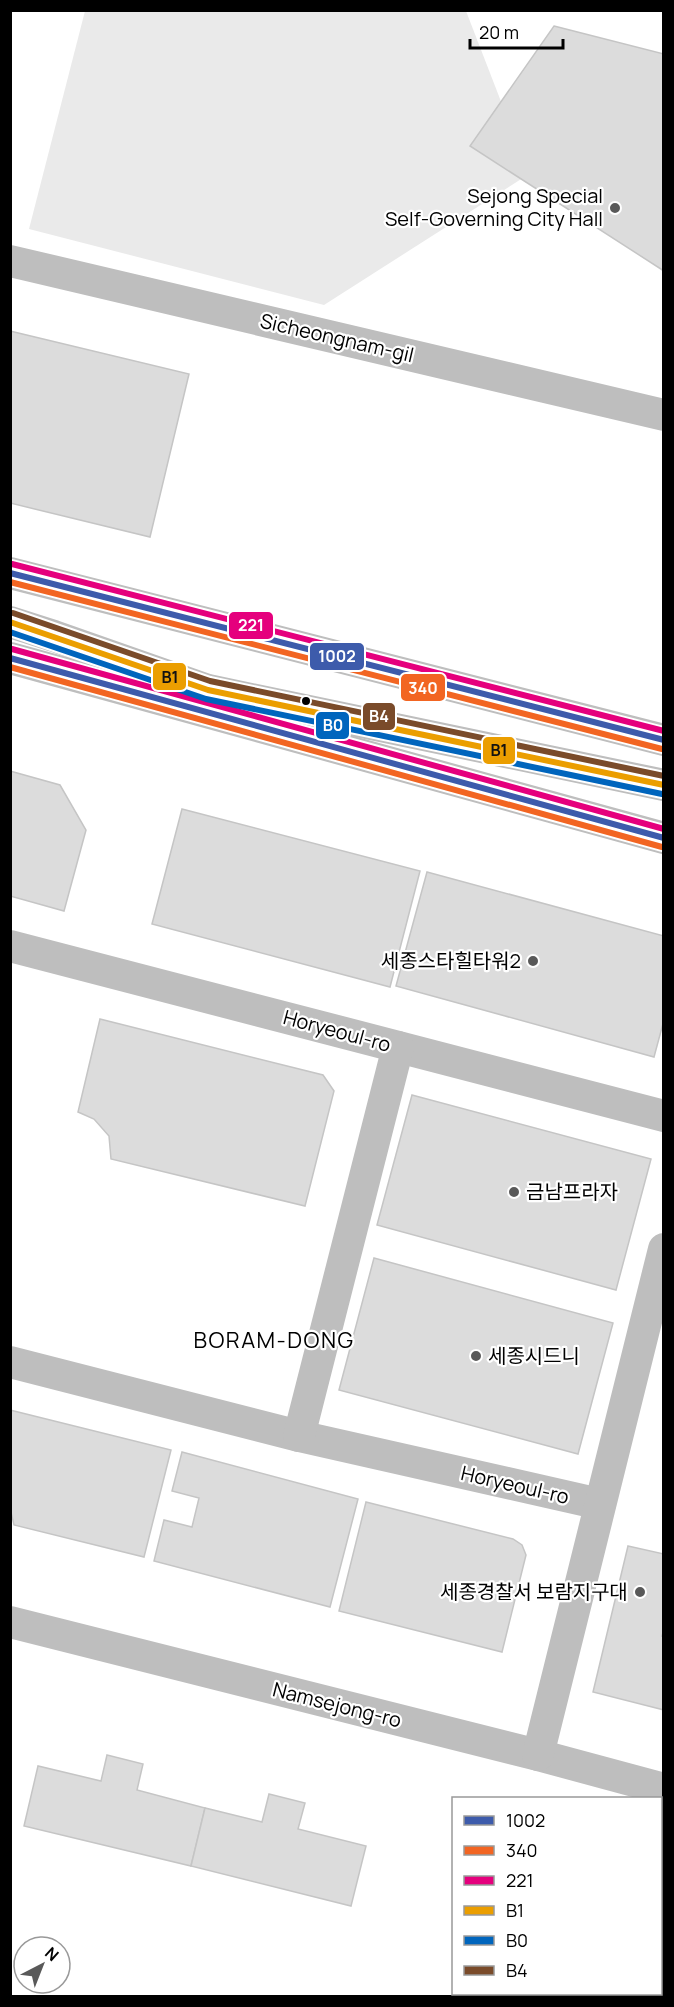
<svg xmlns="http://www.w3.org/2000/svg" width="674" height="2007" font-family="Manrope,'Noto Sans KR',sans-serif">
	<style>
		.green { fill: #eaeaea }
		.building { fill: #dcdcdc; stroke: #c5c5c5; stroke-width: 1.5 }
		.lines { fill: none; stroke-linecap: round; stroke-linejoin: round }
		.minor { stroke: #bebebe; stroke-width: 32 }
		.bus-1-casing { stroke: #fff; stroke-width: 10 }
		.bus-2-casing { stroke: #fff; stroke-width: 10 }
		.bus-3-casing { stroke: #fff; stroke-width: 10 }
		.bus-4-casing { stroke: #fff; stroke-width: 10 }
		.bus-5-casing { stroke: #fff; stroke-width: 10 }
		.bus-6-casing { stroke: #fff; stroke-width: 10 }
		.bus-1 { stroke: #3d5bab; stroke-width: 6 }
		.bus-2 { stroke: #f26522; stroke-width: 6 }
		.bus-3 { stroke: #e5007d; stroke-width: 6 }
		.bus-4 { stroke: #eb9e00; stroke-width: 6 }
		.bus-5 { stroke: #0065bd; stroke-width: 6 }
		.bus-6 { stroke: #7a4b2a; stroke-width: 6 }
		.poi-dot { fill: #595959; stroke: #fff; stroke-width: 2 }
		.bus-dot { fill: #000; stroke: #fff; stroke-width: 2 }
		.labels { text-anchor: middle; stroke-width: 4.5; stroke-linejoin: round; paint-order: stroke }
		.poi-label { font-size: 20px; fill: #000; stroke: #fff; text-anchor: end }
		.street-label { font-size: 20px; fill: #000; stroke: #fff }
		.quarter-label { font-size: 22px; letter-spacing: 1.5px; fill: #000; stroke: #fff }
		.line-badge { stroke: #fff; stroke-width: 2 }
		.badge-label { font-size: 16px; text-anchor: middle; font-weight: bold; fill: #fff }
		.pale-badge-label { font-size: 16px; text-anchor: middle; font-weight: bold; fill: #111 }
	</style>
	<rect width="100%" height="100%" fill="#fff"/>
	<!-- green -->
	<path class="green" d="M85,11H466L529,174L324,305L29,229Z"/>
	<!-- building -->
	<g class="building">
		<path d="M554,26L664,54V271L470,146Z"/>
		<path d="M10,331L189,374L150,537L10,503Z"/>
		<path d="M10,771L60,785L86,830L64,911L10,896Z"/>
		<path d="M182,809L420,871L390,987L152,924Z"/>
		<path d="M427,872L664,936V1020L654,1057L396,986Z"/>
		<path d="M100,1019L323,1075L334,1091L305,1206L111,1159L109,1136L94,1119L78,1112Z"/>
		<path d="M412,1095L651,1159L616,1290L377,1225Z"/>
		<path d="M374,1258L613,1323L578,1454L339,1390Z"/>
		<path d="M10,1410L171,1450L144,1557L14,1525L10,1508Z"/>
		<path d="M182,1452L358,1499L330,1607L154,1561L164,1520L192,1527L199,1498L172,1491Z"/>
		<path d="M366,1502L513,1539L522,1545L526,1555L502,1652L339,1611Z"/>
		<path d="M628,1546L664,1554V1629L662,1636H664V1710L593,1692Z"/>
		<path d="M107,1755L143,1764L137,1790L205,1808L191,1866L24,1826L38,1766L101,1781Z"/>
		<path d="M269,1794L305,1803L298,1829L366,1846L351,1906L191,1866L205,1808L262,1822Z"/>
		<path d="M660,1921H664V1990L660,1989Z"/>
	</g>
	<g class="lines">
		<!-- minor -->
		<g class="minor">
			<path d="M10,261L664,415"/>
			<path d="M10,573L664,740"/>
			<path d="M10,622L54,636L208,690L664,785"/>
			<path d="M10,658L664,838"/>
			<path d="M10,946L664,1116"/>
			<path d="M10,1362L299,1436L600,1504"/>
			<path d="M299,1436L398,1047"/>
			<path d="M10,1622L538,1755L664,1789"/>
			<path d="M538,1755L664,1249"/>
		</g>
		<!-- bus-1 casing -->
		<g class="bus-1-casing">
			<g id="bus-1">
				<path d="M10,573L664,740"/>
				<path d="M10,658L664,838"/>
			</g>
		</g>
		<!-- bus-2 casing -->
		<g class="bus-2-casing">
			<g id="bus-2">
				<path d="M10,582L662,749"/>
				<path d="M10,667L662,847"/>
			</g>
		</g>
		<!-- bus-3 casing -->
		<g class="bus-3-casing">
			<g id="bus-3">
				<path d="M12,564L664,731"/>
				<path d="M12,649L664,829"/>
			</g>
		</g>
		<!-- bus-4 casing -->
		<g class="bus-4-casing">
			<path id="bus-4" d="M10,622L208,690L664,785"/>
		</g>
		<!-- bus-5 casing -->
		<g class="bus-5-casing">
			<path id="bus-5" d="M10,632L206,699L662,794"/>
		</g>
		<!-- bus-6 casing -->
		<g class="bus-6-casing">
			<path id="bus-6" d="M13,613L210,681L664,776"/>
		</g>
		<!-- bus-1 -->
		<use href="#bus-1" class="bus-1"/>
		<!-- bus-2 -->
		<use href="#bus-2" class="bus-2"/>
		<!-- bus-3 -->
		<use href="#bus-3" class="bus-3"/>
		<!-- bus-4 -->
		<use href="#bus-4" class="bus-4"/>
		<!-- bus-5 -->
		<use href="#bus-5" class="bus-5"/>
		<!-- bus-6 -->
		<use href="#bus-6" class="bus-6"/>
	</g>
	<!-- markers -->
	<g class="poi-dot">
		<circle cx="615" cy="208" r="6"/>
		<circle cx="533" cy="961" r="6"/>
		<circle cx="514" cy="1192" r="6"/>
		<circle cx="476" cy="1356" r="6"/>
		<circle cx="640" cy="1592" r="6"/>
	</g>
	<circle class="bus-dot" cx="306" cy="701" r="5"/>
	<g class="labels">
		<!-- poi labels -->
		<g class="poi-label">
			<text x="603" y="203">Sejong Special<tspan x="603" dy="23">Self-Governing City Hall</tspan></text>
			<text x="521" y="968">세종스타힐타워2</text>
			<text x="526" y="1199" text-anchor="start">금남프라자</text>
			<text x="488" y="1363" text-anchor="start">세종시드니</text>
			<text x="628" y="1599">세종경찰서 보람지구대</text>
		</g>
		<!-- street labels -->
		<g class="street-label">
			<text transform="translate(337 338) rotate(13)" y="7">Sicheongnam-gil</text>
			<text transform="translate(337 1031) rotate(15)" y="7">Horyeoul-ro</text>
			<text transform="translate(515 1485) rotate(13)" y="7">Horyeoul-ro</text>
			<text transform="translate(337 1705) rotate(14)" y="7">Namsejong-ro</text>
		</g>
		<!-- quarter labels -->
		<g class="quarter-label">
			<text x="274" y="1348">BORAM-DONG</text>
		</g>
	</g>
	<g class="line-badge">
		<rect x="228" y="611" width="46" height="29" rx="6" fill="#e5007d"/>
		<rect x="309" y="642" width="56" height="29" rx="6" fill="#3d5bab"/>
		<rect x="152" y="662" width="35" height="29" rx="6" fill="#eb9e00"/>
		<rect x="400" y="673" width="46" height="29" rx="6" fill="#f26522"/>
		<rect x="362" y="702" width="34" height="29" rx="6" fill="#7a4b2a"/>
		<rect x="315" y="711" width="35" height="29" rx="6" fill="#0065bd"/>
		<rect x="482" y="736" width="34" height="29" rx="6" fill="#eb9e00"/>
	</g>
	<g class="badge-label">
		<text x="251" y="631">221</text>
		<text x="337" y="662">1002</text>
		<text x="423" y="694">340</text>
		<text x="379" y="722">B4</text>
		<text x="333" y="731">B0</text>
	</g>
	<g class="pale-badge-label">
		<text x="170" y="683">B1</text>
		<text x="499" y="756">B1</text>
	</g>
	<!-- border -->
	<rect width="674" height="2007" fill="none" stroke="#000000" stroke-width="24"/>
	<!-- legend -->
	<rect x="452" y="1797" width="210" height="198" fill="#ffffff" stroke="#999999" stroke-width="1.5"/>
	<rect x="464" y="1816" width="30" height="9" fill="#3d5bab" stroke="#999999" stroke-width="1.5"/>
	<text x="506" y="1827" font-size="18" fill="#000000">1002</text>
	<rect x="464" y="1846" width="30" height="9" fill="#f26522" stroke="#999999" stroke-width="1.5"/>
	<text x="506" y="1857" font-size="18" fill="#000000">340</text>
	<rect x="464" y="1876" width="30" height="9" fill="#e5007d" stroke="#999999" stroke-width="1.5"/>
	<text x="506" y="1887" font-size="18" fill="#000000">221</text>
	<rect x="464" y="1906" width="30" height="9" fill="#eb9e00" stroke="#999999" stroke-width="1.5"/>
	<text x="506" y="1917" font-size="18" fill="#000000">B1</text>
	<rect x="464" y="1936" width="30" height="9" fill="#0065bd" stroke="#999999" stroke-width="1.5"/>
	<text x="506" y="1947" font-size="18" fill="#000000">B0</text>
	<rect x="464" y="1966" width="30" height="9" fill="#7a4b2a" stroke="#999999" stroke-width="1.5"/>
	<text x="506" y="1977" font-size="18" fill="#000000">B4</text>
	<!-- north arrow -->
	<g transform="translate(42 1965) rotate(42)"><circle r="28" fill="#ffffff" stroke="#999999" stroke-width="1.5"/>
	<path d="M0-4.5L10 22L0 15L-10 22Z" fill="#595959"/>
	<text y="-9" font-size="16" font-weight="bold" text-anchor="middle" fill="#000000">N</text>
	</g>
	<!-- scale -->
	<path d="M470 39v9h93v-9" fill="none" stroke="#000000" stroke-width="3"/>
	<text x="479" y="39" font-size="18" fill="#000000" stroke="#ffffff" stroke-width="4.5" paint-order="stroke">20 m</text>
</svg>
